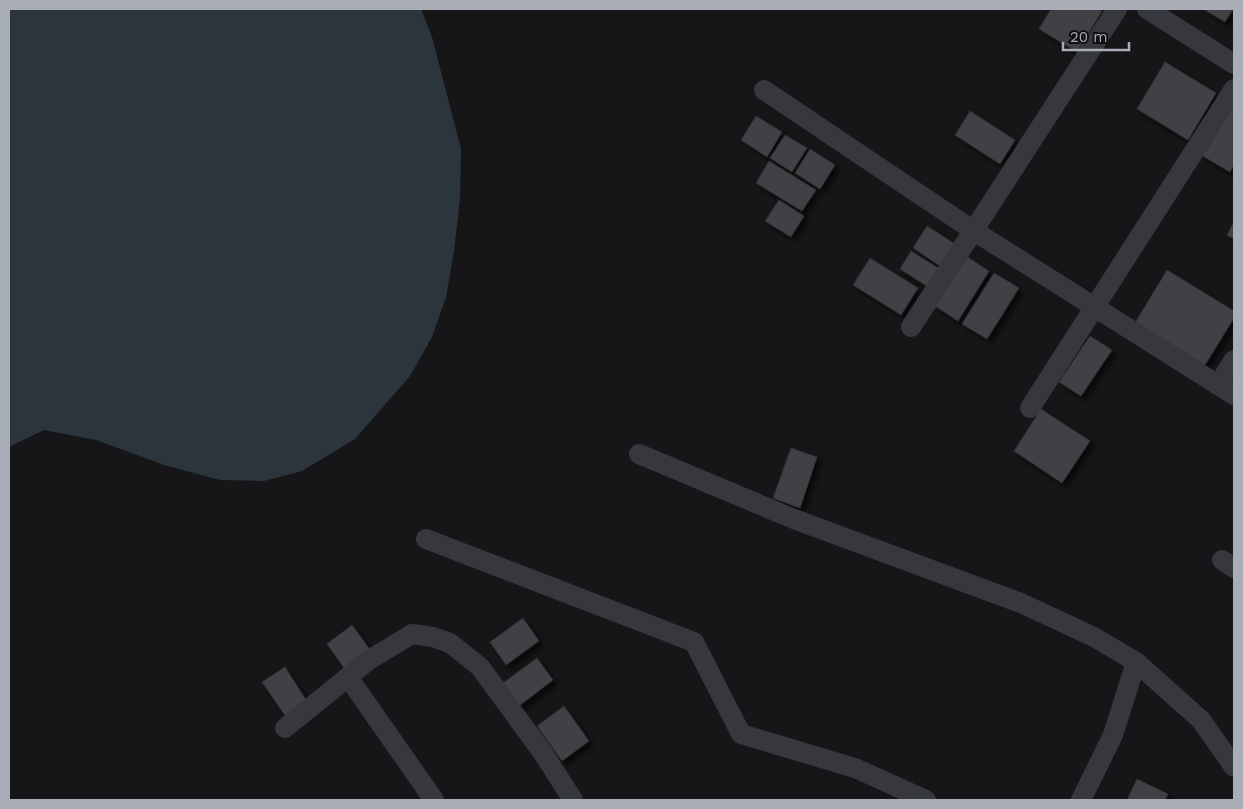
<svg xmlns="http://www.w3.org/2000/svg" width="1243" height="809" font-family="'Work Sans',sans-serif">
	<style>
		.water { fill: #2c353c }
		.building { fill: #404145; stroke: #303034; filter: url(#shadow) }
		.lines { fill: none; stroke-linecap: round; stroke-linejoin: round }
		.street { stroke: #37383d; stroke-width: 20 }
	</style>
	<defs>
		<filter id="shadow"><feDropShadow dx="4.5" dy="4.5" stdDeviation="2.5" flood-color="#0009"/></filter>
	</defs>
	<rect width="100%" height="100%" fill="#161618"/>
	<!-- water -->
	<path class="water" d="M9,9H421L432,37L461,149L460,199L454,251L446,297L432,337L410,376L355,439L302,471L264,481L220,480L164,465L96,440L44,430L9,447Z"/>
	<!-- building -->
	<g class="building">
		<path d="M1051,9H1099L1102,11L1077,52L1039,29Z"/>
		<path d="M1203,9H1233L1225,22Z"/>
		<path d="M1165,62L1216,93L1188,140L1137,109Z"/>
		<path d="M1234,102V164L1230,172L1201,155Z"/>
		<path d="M970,111L1015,140L1000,164L955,135Z"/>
		<path d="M756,116L782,132L767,157L741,140Z"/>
		<path d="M785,135L807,148L792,172L770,158Z"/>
		<path d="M810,149L835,165L820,189L795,173Z"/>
		<path d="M769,161L816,190L802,211L756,183Z"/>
		<path d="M779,200L804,216L791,237L765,221Z"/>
		<path d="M1234,222V239L1227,235Z"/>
		<path d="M927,226L955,244L940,266L913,248Z"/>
		<path d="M911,251L940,269L928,287L900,269Z"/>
		<path d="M966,256L989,271L958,321L935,306Z"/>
		<path d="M870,258L918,288L901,315L853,285Z"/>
		<path d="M1167,270L1234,311V318L1205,365L1135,323Z"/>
		<path d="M994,273L1019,288L987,339L962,324Z"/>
		<path d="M1090,336L1112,350L1081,396L1059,382Z"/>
		<path d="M1041,409L1090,441L1062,483L1014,451Z"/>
		<path d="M791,448L817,457L800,508L773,498Z"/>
		<path d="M523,618L539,641L506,665L490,642Z"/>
		<path d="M352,625L374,655L349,675L327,644Z"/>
		<path d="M537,658L553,680L515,709L499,686Z"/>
		<path d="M285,667L308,703L286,717L262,682Z"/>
		<path d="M564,706L589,741L562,761L537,726Z"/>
		<path d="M1137,779L1168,794L1165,800H1127Z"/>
	</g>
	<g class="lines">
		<!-- street -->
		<g class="street">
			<path d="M1147,9L1234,64"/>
			<path d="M764,90L974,231L1234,395"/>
			<path d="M911,327L1117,9"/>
			<path d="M1218,385L1234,360"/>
			<path d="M1030,408L1234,89"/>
			<path d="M639,454L794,519L1021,603L1094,637L1136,662L1201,720L1234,767"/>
			<path d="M426,539L694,642L741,734L855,768L926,800"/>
			<path d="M1222,560L1234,568"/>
			<path d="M348,677L434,800"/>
			<path d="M285,728L369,660L412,634L433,637L450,643L480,667L543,753L573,800"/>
			<path d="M1081,800L1113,735L1136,662"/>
		</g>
	</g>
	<!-- border -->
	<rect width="1243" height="809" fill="none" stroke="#a8adb8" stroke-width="20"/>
	<!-- scale -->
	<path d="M1063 42v8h66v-8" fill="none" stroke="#a8adb8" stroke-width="2.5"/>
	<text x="1070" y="42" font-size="15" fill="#a8adb8" stroke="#111113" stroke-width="4" paint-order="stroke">20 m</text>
</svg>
